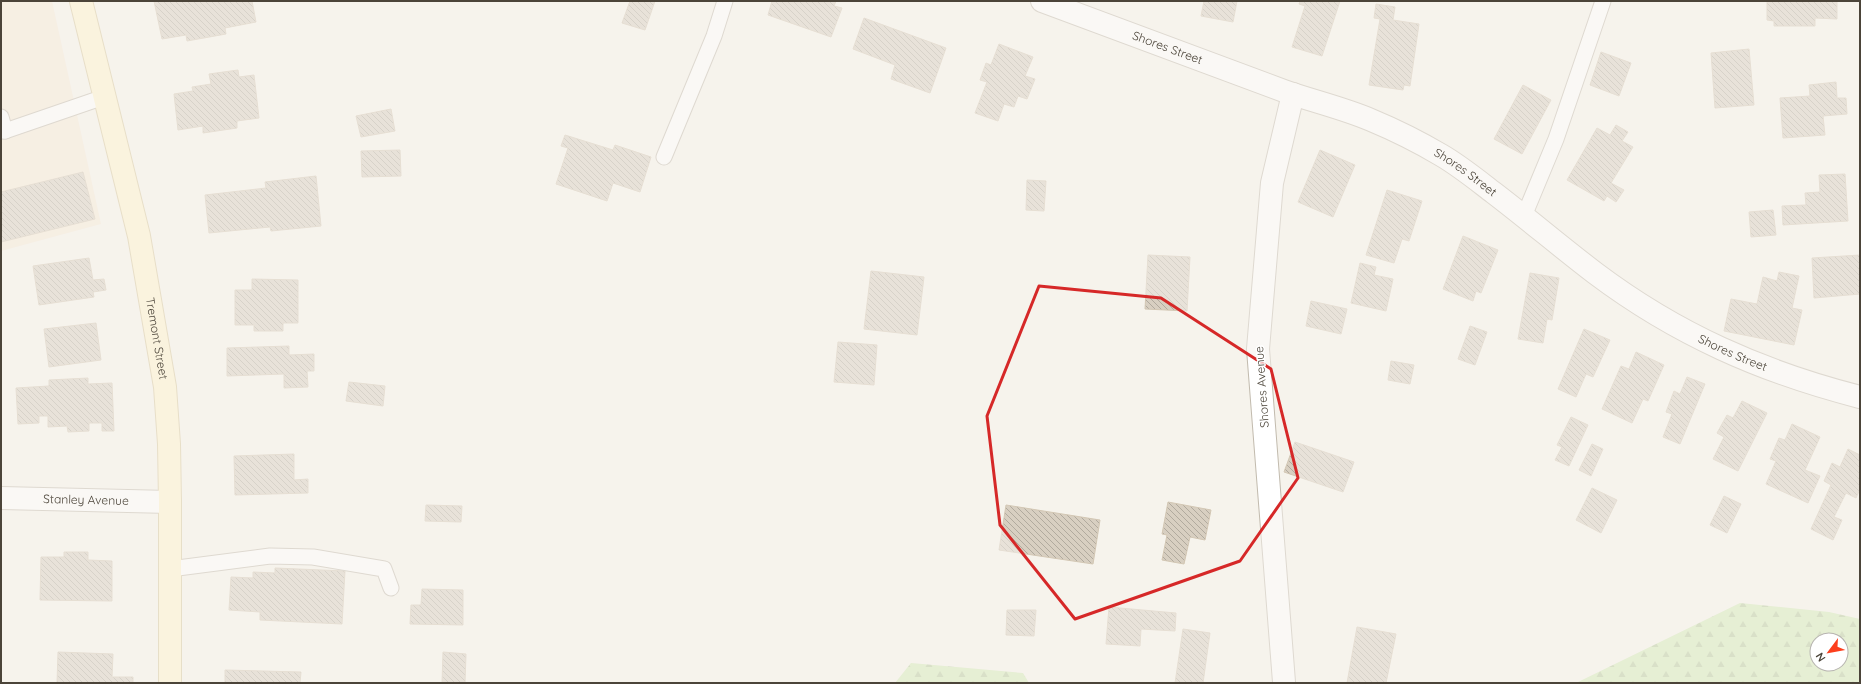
<svg xmlns="http://www.w3.org/2000/svg" width="1861" height="684" font-family="Quicksand,sans-serif">
	<style>
		.commercial { fill: #f7ead8 }
		.forest { fill: url(#forest-firs); fill-rule: evenodd }
		.building { fill: url(#building-back-hatch); stroke: #d3c7b4 }
		.lines { fill: none; stroke-linecap: round; stroke-linejoin: round }
		.service-casing { stroke: #c2bbae; stroke-width: 17 }
		.minor-casing { stroke: #c2bbae; stroke-width: 24 }
		.tertiary-casing { stroke: #c2bbae; stroke-width: 24 }
		.secondary-casing { stroke: #d6c79b; stroke-width: 24 }
		.service { stroke: #fff; stroke-width: 15 }
		.minor { stroke: #fff; stroke-width: 22 }
		.tertiary { stroke: #fff; stroke-width: 22 }
		.secondary { stroke: #fff3cd; stroke-width: 22 }
		.marked { fill: none; stroke: #d62828; stroke-width: 3; stroke-linejoin: round }
		.labels { text-anchor: middle; stroke-width: 3; stroke-linejoin: round; paint-order: stroke }
		.street-label { font-size: 12px; fill: #4b4439; stroke: #fff }
	</style>
	<defs>
		<pattern id="forest-firs" width="22" height="20" patternUnits="userSpaceOnUse"><rect width="22" height="20" fill="#d2eab5"/><path d="M5 1l3.5 6h-7zM16 11l3.5 6h-7z" fill="#b6ca9c"/></pattern>
		<pattern id="building-back-hatch" width="6" height="6" patternUnits="userSpaceOnUse"><rect width="6" height="6" fill="#d8cfc1"/><path d="M-1 5l2 2M0 0l6 6M5-1l2 2" fill="none" stroke="#b1aa9e"/></pattern>
	</defs>
	<rect width="100%" height="100%" fill="#f6f3ec"/>
	<!-- commercial -->
	<path class="commercial" d="M1,1H52L101,224L1,251Z"/>
	<!-- forest -->
	<g class="forest">
		<path d="M1740,603L1829,612L1860,619V683H1576ZM1817,640H1841V664H1817Z"/>
		<path d="M911,663L1023,673L1029,683H895Z"/>
	</g>
	<!-- building -->
	<g class="building">
		<path d="M154,1H252L256,22L225,28L226,34L187,41L186,35L162,39Z"/>
		<path d="M630,1H655L645,30L622,23Z"/>
		<path d="M772,1H836L834,6L842,8L831,37L768,15Z"/>
		<path d="M1204,1H1237L1233,22L1201,16Z"/>
		<path d="M1300,1H1340L1322,56L1292,47L1305,6L1299,4Z"/>
		<path d="M1767,1H1837V19L1815,18V26H1774V21L1767,20Z"/>
		<path d="M1376,4L1395,7L1393,20L1419,24L1410,86L1404,85L1403,90L1369,85L1380,19L1374,18Z"/>
		<path d="M864,18L946,48L930,93L891,79L895,65L853,49Z"/>
		<path d="M999,44L1033,57L1025,76L1035,79L1027,99L1018,96L1014,107L1004,104L998,121L975,113L987,82L980,80L986,63L991,65Z"/>
		<path d="M1749,49L1754,105L1715,108L1711,53Z"/>
		<path d="M1601,52L1631,63L1619,96L1590,85Z"/>
		<path d="M238,70L239,77L254,75L259,118L237,121V128L203,133V126L178,130L174,94L193,91L192,87L211,84L209,74Z"/>
		<path d="M1836,82L1837,98H1846L1847,114L1823,116L1825,135L1783,138L1780,98L1810,96L1809,85Z"/>
		<path d="M1523,85L1551,100L1522,154L1494,139Z"/>
		<path d="M391,109L395,131L361,137L356,116Z"/>
		<path d="M1616,125L1628,132L1622,141L1633,147L1611,183L1624,190L1616,202L1607,196L1604,201L1567,180L1597,128L1610,135Z"/>
		<path d="M565,135L613,150L615,145L651,157L640,192L613,183L607,201L556,184L568,148L561,146Z"/>
		<path d="M400,150L401,176L362,177L361,151Z"/>
		<path d="M1320,150L1355,165L1333,217L1298,202Z"/>
		<path d="M83,172L95,219L1,242V192Z"/>
		<path d="M1845,174L1848,221L1783,225L1782,206L1806,205L1805,193L1820,192L1819,175Z"/>
		<path d="M316,176L321,226L271,231L270,227L209,233L205,195L266,188L265,182Z"/>
		<path d="M1027,180L1046,181L1044,211L1026,210Z"/>
		<path d="M1387,190L1422,201L1409,241L1402,239L1394,263L1366,255Z"/>
		<path d="M1773,210L1776,235L1751,237L1749,212Z"/>
		<path d="M1463,236L1498,250L1481,293L1476,291L1473,301L1443,289Z"/>
		<path d="M1148,255L1190,257L1187,311L1145,309Z"/>
		<path d="M1860,255V294L1814,298L1812,258Z"/>
		<path d="M89,258L93,280L104,279L106,290L93,292L94,297L39,305L33,266Z"/>
		<path d="M1360,263L1376,267L1374,275L1393,279L1386,311L1351,303Z"/>
		<path d="M871,271L924,277L917,335L864,329Z"/>
		<path d="M1779,272L1799,276L1792,308L1802,310L1794,345L1724,331L1731,299L1757,304L1763,277L1777,281Z"/>
		<path d="M1530,273L1559,278L1552,320L1547,319L1543,343L1518,339Z"/>
		<path d="M252,279L298,280V323H283V331H254V325H235V290H252Z"/>
		<path d="M1311,301L1347,309L1341,334L1306,326Z"/>
		<path d="M96,323L101,360L49,367L44,329Z"/>
		<path d="M1470,326L1487,332L1475,365L1458,359Z"/>
		<path d="M1584,329L1610,340L1593,377L1586,374L1576,397L1558,389Z"/>
		<path d="M838,342L877,345L874,385L834,382Z"/>
		<path d="M289,346V355L314,354V371H307L308,387L284,388V374L227,376V348Z"/>
		<path d="M1636,352L1664,365L1648,401L1643,399L1632,423L1602,409L1621,366L1629,369Z"/>
		<path d="M1391,361L1414,365L1410,384L1388,380Z"/>
		<path d="M1687,377L1705,384L1680,444L1663,437L1672,414L1666,412L1674,391L1680,394Z"/>
		<path d="M88,378V384L112,383L114,431H102V423H89V431L68,432L67,426L48,427V416H39V423L18,424L16,388L49,386V380Z"/>
		<path d="M349,382L385,386L383,406L346,401Z"/>
		<path d="M1742,401L1767,413L1738,471L1713,459L1724,437L1717,433L1727,415L1733,418Z"/>
		<path d="M1571,417L1588,425L1569,466L1555,460L1562,447L1557,445Z"/>
		<path d="M1792,424L1820,437L1805,470L1820,476L1808,503L1766,484L1776,461L1770,459L1779,438L1785,440Z"/>
		<path d="M1295,442L1354,462L1343,492L1284,472Z"/>
		<path d="M1592,444L1603,449L1591,476L1579,470Z"/>
		<path d="M1848,449L1860,455V489L1856,498L1846,493L1834,517L1842,520L1833,540L1811,529L1831,485L1824,481L1832,463L1840,467Z"/>
		<path d="M294,454V480L308,479V493L235,495L234,456Z"/>
		<path d="M1592,488L1617,500L1601,533L1576,520Z"/>
		<path d="M1724,496L1741,504L1727,533L1710,525Z"/>
		<path d="M1168,502L1211,510L1205,540L1190,537L1184,564L1162,560L1167,535L1162,534Z"/>
		<path d="M426,505L462,506L461,522L425,521Z"/>
		<path d="M1006,505L1100,520L1093,564L999,550Z"/>
		<path d="M64,552H88V560L112,561V601L40,600L41,557H64Z"/>
		<path d="M275,568L345,571L342,624L260,620V612L229,610L231,577L253,578V572L275,573Z"/>
		<path d="M422,589L463,590V625L410,624L411,605H421Z"/>
		<path d="M1109,607L1176,613L1175,631L1141,629L1140,646L1106,644Z"/>
		<path d="M1007,610H1036L1034,636L1006,635Z"/>
		<path d="M1357,627L1396,634L1386,683H1347Z"/>
		<path d="M1183,629L1210,633L1203,683H1175Z"/>
		<path d="M58,652L113,654L112,677H133V683H57Z"/>
		<path d="M443,652L466,654L465,683H442Z"/>
		<path d="M225,670L301,672L300,683H225Z"/>
	</g>
	<g class="lines">
		<!-- service casing -->
		<g class="service-casing">
			<g id="service">
				<path d="M1,117L5,131H1"/>
				<path d="M5,131L104,97"/>
				<path d="M664,157L714,36L725,1"/>
				<path d="M1524,216L1556,139L1603,1"/>
				<path d="M170,569L270,556L313,557L384,569L391,588"/>
			</g>
		</g>
		<!-- minor casing -->
		<g class="minor-casing">
			<g id="minor">
				<path id="s1" d="M1,498L170,502"/>
				<path d="M1284,682L1258,349L1272,183L1293,94"/>
			</g>
		</g>
		<!-- tertiary casing -->
		<g class="tertiary-casing">
			<g id="tertiary">
				<path id="s2" d="M1042,1C1122,31 1203,61 1284,91C1312,101 1343,108 1371,120C1395,130 1419,142 1441,155C1460,166 1477,180 1494,193C1528,219 1561,247 1595,273C1676,334 1762,372 1860,397"/>
			</g>
		</g>
		<!-- secondary casing -->
		<g class="secondary-casing">
			<g id="secondary">
				<path id="s3" d="M81,1L139,236L165,387L169,444L170,502V683"/>
			</g>
		</g>
		<!-- service -->
		<use href="#service" class="service"/>
		<!-- minor -->
		<use href="#minor" class="minor"/>
		<!-- tertiary -->
		<use href="#tertiary" class="tertiary"/>
		<!-- secondary -->
		<use href="#secondary" class="secondary"/>
	</g>
	<!-- marked area -->
	<path d="M0 0H1861V684H0ZM1039,286L1161,298L1271,369L1298,478L1240,561L1075,619L1000,525L987,416Z" fill="#f6f3ec" fill-opacity=".55" fill-rule="evenodd"/>
	<path class="marked" d="M1039,286L1161,298L1271,369L1298,478L1240,561L1075,619L1000,525L987,416Z"/>
	<g class="labels">
		<!-- street labels -->
		<g class="street-label">
			<text dy="4" stroke="none"><textPath href="#s2" startOffset="134">Shores Street</textPath></text>
			<text dy="4" stroke="none"><textPath href="#s2" startOffset="458">Shores Street</textPath></text>
			<text dy="4" stroke="none"><textPath href="#s3" startOffset="346">Tremont Street</textPath></text>
			<text dy="4" stroke="none"><textPath href="#s2" startOffset="782">Shores Street</textPath></text>
			<text transform="translate(1262 387) rotate(-94)" y="4">Shores Avenue</text>
			<text dy="4" stroke="none"><textPath href="#s1" startOffset="85">Stanley Avenue</textPath></text>
		</g>
	</g>
	<!-- border -->
	<rect width="1861" height="684" fill="none" stroke="#4b4439" stroke-width="4"/>
	<!-- north arrow -->
	<g transform="translate(1829 652) rotate(238)"><circle r="19" fill="#ffffff" stroke="#b7b4b0"/>
	<path d="M0-3L7 15L0 10L-7 15Z" fill="#fc3f1d"/>
	<text y="-6" font-size="11" font-weight="bold" text-anchor="middle" fill="#4b4439">N</text>
	</g>
</svg>
